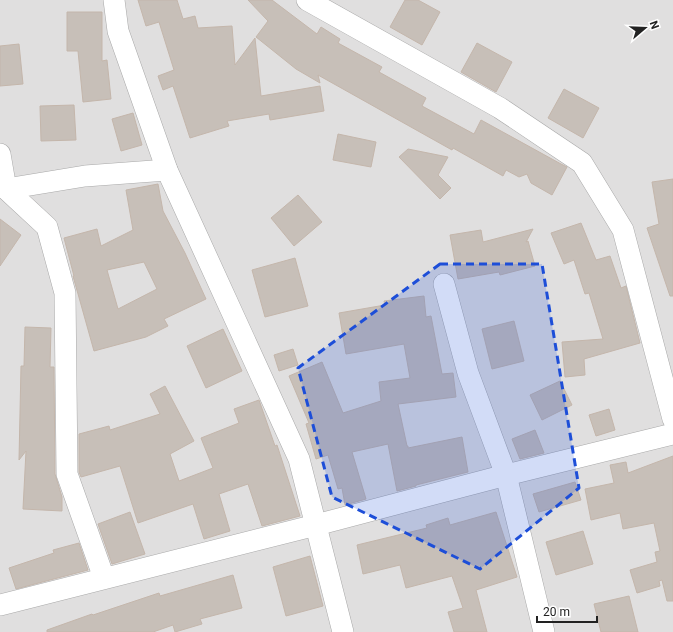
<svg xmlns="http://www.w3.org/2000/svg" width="673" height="632" font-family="Roboto,sans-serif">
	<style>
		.residential { fill: #e0dfdf }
		.building { fill: #c7bfb8; stroke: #c4b6ab; fill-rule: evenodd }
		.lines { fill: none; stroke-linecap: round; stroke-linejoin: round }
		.minor-casing { stroke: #a9a9a9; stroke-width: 22 }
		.minor { stroke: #fff; stroke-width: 21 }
		.marked { fill: #1d4ed8; fill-opacity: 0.2; stroke: #1d4ed8; stroke-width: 3; stroke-dasharray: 8 5; stroke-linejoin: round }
	</style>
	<rect width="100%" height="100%" fill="#f2efe9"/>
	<!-- residential -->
	<rect class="residential" x="0" y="0" width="673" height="632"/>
	<!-- building -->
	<g class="building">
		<path d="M138,0H177L183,19L195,16L198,28L232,26L235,65L255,38L261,96L320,86L324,111L270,120L269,114L227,121L229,126L190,138L173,86L163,90L158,76L174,70L159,22L146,26Z"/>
		<path d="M248,0H272L317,34L321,27L340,39L338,43L382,67L379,72L426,98L422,106L474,134L481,120L561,164L567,167L552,195L531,183L527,174L519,177L506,170L503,176L453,148L452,150L318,75L320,83L296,69L256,37L268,21Z"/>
		<path d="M405,0H418L440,12L422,45L390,27Z"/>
		<path d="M67,12H102V61L107,60L111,99L83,102L78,51H67Z"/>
		<path d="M477,43L512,62L496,92L461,72Z"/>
		<path d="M19,44L23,84L0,86V46Z"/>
		<path d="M564,89L599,108L583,138L548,118Z"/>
		<path d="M74,105L76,140L41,141L40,106Z"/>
		<path d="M133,113L142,145L121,151L112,119Z"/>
		<path d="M338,134L376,142L371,167L333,160Z"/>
		<path d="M408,149L448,157L438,175L451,188L440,199L399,157Z"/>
		<path d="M673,179V296H670L647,228L659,224L652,182Z"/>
		<path d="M158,184L163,211L185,253L206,299L164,319L168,326L146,337L94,351L73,276H74L64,238L97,229L101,246L133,230L126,190ZM144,262L157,289L118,309L107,270Z"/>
		<path d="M298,195L322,222L294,246L271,218Z"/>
		<path d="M0,219L21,235L0,266Z"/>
		<path d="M581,223L596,260L610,256L621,288L626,286L640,343L584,359L585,375L565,377L562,342L603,339L589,293L585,294L574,260L564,264L551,233Z"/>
		<path d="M533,229L526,242L528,241L535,266L500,275L499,272L458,279L450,235L481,230L483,242Z"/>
		<path d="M295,258L308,306L265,317L252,270Z"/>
		<path d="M424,296L426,317L431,316L442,374L453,373L456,397L398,404L407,446H408V448L462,437L468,472L416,485V486L397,491L388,444L352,452L366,499L345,505L342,488L338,489L328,455L316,459L306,424L309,423L289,376L322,362L343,413L381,401L379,382L410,378L404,344L346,354L339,313L385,305L384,301Z"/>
		<path d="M514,321L524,361L492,369L482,329Z"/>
		<path d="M25,327L51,328L50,367H54L55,474L62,497V511L23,509L26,451L19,460L21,366H24Z"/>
		<path d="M223,329L242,371L206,388L187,346Z"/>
		<path d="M293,349L298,365L279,371L274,355Z"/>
		<path d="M560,381L572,405L542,420L530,395Z"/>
		<path d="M165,386L194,441L170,454L179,481L213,468L201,438L239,423L234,409L259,400L275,446L277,445L300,516L262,526L248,484L219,494L230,531L204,539L193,504L138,523L120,466L81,477L79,472V434L109,426L110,430L160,414L150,394Z"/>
		<path d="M609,409L615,430L596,436L589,415Z"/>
		<path d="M535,430L544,453L520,459L512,439Z"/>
		<path d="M673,456V601H667L662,580L659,581L660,586L637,593L630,570L657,562L655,552L660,551L654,523L623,529L620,513L591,520L585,489L614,483L610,465L626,462L628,473Z"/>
		<path d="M575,482L581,500L539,512L533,494Z"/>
		<path d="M130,512L145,554L112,564L98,524Z"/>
		<path d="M496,512L517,577L476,590L487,632H454L448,612L463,608L452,576L406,588L400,565L363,574L357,545L427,528L426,525L448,518L450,525Z"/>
		<path d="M583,531L593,564L556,575L546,542Z"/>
		<path d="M79,543L88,570L16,589L9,568L54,553L53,550Z"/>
		<path d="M310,556L323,606L286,616L273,567Z"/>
		<path d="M233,575L242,608L200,619L202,624L175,632L173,625L153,632H47V630L92,614L93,615L159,593L160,596Z"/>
		<path d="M629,596L638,632H601L594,604Z"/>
	</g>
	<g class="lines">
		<!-- minor casing -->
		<g class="minor-casing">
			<g id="minor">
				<path d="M114,0L118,31L167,170L299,459L343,632"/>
				<path d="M307,0L500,108L582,163L623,230L673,419"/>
				<path d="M0,154L6,189L47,227L65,293L67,474L104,578"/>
				<path d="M6,189L85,176L167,170"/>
				<path d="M444,284L468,373L506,475L544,632"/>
				<path d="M0,605L316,525L506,475L673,434"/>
			</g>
		</g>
		<!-- minor -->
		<use href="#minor" class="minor"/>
	</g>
	<!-- marked area -->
	<path class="marked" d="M440,264H542L579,488L480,569L332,497L298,368Z"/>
	<!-- north arrow -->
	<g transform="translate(645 28) rotate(71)" stroke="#ffffff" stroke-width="3" paint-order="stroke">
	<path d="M0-3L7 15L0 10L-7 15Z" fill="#222222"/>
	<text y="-6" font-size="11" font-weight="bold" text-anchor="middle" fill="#222222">N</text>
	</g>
	<!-- scale -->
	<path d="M537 616v6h60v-6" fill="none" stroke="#222222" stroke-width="2"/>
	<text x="543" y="616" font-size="12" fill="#222222" stroke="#ffffff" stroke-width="3" paint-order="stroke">20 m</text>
</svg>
